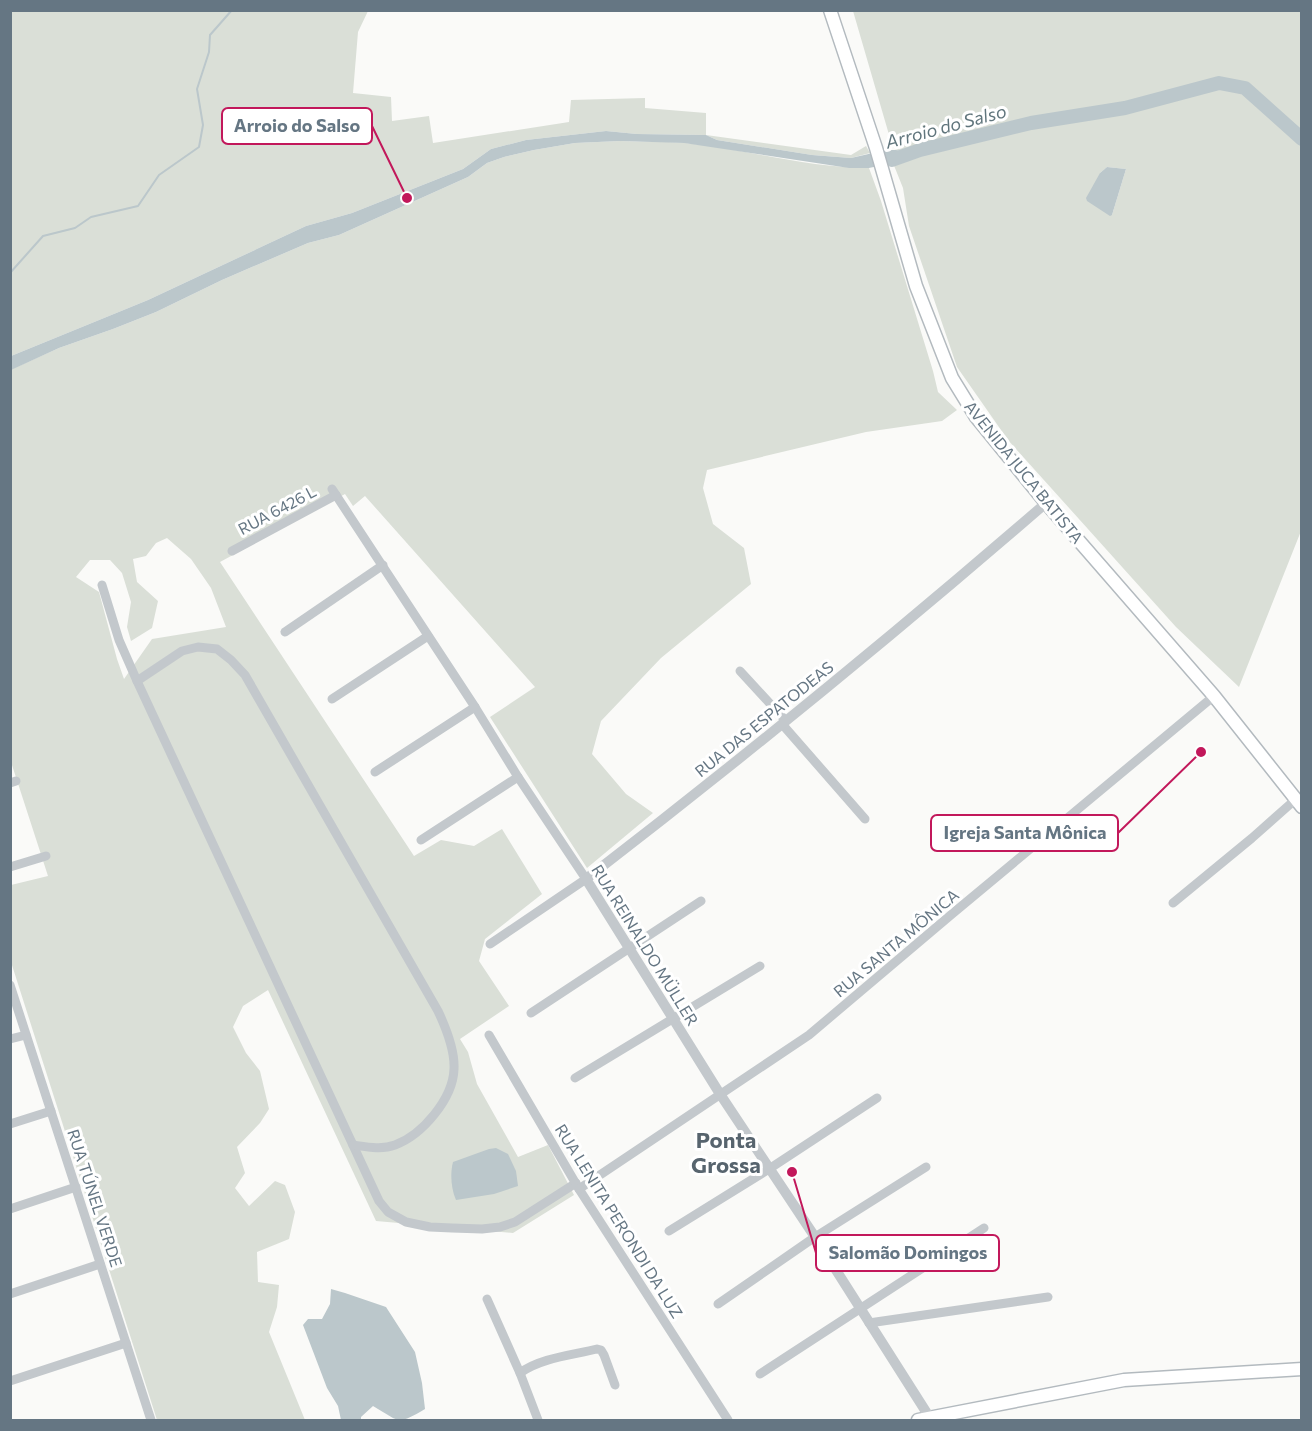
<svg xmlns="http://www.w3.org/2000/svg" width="1312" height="1431" font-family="Commissioner,sans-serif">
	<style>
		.green { fill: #dadfd7; fill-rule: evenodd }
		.water { fill: #bbc7cb }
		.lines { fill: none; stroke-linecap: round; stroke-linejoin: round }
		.stream { stroke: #bbc7cb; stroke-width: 2 }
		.river { stroke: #bbc7cb; stroke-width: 14 }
		.secondary-casing { stroke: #b3babf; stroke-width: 15 }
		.minor { stroke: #c3c8cc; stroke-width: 9 }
		.tertiary { stroke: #c3c8cc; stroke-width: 10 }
		.secondary { stroke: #fff; stroke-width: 12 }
		.labels { text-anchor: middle; stroke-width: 6; stroke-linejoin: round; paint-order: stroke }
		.street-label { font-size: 16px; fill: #657683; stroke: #fff }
		.water-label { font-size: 18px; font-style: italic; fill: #60757c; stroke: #fff }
		.district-label { font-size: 22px; font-weight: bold; fill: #57646e; stroke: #fff }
		.leader { fill: none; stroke: #c2185b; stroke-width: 2 }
		.callout-dot { fill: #c2185b; stroke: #fff; stroke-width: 2 }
		.callout { fill: #fff; stroke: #c2185b; stroke-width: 2 }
		.callout-label { font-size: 18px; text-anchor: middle; font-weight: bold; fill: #657683 }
	</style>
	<rect width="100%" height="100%" fill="#fafaf8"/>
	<!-- green -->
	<g class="green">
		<path d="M11,11H368L358,32L353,93L391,97L392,121L429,116L433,143L569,122L571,100L645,98V108L706,113V135L851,155L866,146L870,153L851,158L812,155L717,140L706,135L637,134L606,131L526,140L491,149L463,169L352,213L306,226L148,300L11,356Z"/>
		<path d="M853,11H1301V531L1239,687L1176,627L1008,440L957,367L909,226L903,188L893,163L906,160L909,152L896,150L892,145ZM1107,167L1126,169L1112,215L1100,173Z"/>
		<path d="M620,141C641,142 663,141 685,143C746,149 807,168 869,168L881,201L933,371L938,392L957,410L942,421L866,432L707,470L703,488L713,524L744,548L751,584L661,658L601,721L592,754L626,794L653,813L587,868L490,717L535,687L365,496L353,506L345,494L220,562L414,856L441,840L474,846L502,829L542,894L485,939L479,961L509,1006L460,1039L468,1052L477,1084L518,1157L548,1145L574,1195L513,1233L376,1221L268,990L243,1006L233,1027L246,1053L260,1071L269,1109L260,1123L237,1147L245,1173L235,1188L249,1206L275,1181L285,1185L295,1212L289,1239L257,1252L258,1282L279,1285L277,1307L269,1332L305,1420H157L11,962V885L48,876L11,762L10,370L59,348L113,329L156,312L222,280L308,243L339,235L468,177L487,163L504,157L534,150L575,143ZM167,538L191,559L211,588L226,627L152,639L124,679L117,659L99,592L76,577L90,560H110L122,573L131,602L127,627L131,641L152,628L158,601L137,582L133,559L146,556L156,543Z"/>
	</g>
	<!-- water -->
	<g class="water">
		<path d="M606,131L637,134L706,135L717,140L812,155L851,158L886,150H896L909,152L906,160L869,168H849L684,143L620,141L575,143L534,150L504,157L487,163L468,177L339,235L308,243L222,280L156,312L113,329L59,348L11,370V356L148,300L306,226L352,213L463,169L491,149L526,140Z"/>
		<path d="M1107,167L1126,169L1112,215L1110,216L1087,201L1086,198L1100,173Z"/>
		<path d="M496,1148L508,1154L516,1171L518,1186L494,1194L456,1200C451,1189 450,1173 453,1162L489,1149Z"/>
		<path d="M331,1289L345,1293L386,1307L415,1352L422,1383L425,1409C396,1426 401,1422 373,1406L361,1417V1420H341L338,1406L327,1388L303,1325L308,1319H322L330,1304Z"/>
	</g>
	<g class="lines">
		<!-- stream -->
		<path class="stream" d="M10,273L43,236L75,228L91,217L138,206L159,175L199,147L203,125L197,89L209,52L210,35L232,10"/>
		<!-- river -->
		<path class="river" d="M892,160L920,150L1031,123L1125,108L1219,83L1245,88L1302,139"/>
		<!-- secondary casing -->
		<g class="secondary-casing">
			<g id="secondary">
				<path d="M830,10L876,148L916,286L952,378L976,417L1046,503L1214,696L1302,807"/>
				<path d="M918,1420L1124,1380L1302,1369"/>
			</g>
		</g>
		<!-- minor -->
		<g class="minor">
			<path d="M332,489L475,707L518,777L586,879L490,944"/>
			<path d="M232,551L336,495"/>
			<path d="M102,585L119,640L137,681L379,1201L388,1212L406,1222L430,1227L452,1228L482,1229L500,1227L515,1222L576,1183"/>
			<path d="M285,632L383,565"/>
			<path d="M740,671L786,721"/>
			<path d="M137,681L182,651L198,647L217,649L231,660L245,675L438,1011C446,1028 455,1050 454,1069C453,1099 422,1135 395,1145C382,1150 367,1147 353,1145"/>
			<path d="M332,699L428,636"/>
			<path d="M782,724L865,819"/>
			<path d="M375,772L475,707"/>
			<path d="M10,783L16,781"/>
			<path d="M421,840L518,777"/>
			<path d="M10,867L46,856"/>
			<path d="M1173,903L1252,838L1296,799"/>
			<path d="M10,985L151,1420"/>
			<path d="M531,1013L701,901"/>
			<path d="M489,1035L579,1189L728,1420"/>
			<path d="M10,1039L26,1035"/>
			<path d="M575,1078L760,966"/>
			<path d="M10,1124L51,1111"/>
			<path d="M579,1189L809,1035L952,914L1214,696"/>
			<path d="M10,1209L76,1187"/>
			<path d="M669,1231L769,1169L877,1098"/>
			<path d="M10,1294L100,1264"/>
			<path d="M487,1299L520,1373L538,1420"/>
			<path d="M718,1304L815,1237L926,1167"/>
			<path d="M869,1323L1048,1297"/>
			<path d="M520,1373C540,1358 573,1355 597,1349L601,1350L604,1355L615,1385"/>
			<path d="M760,1374L984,1228"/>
			<path d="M10,1381L126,1343"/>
		</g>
		<!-- tertiary -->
		<path class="tertiary" d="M930,1418L815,1237L720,1094L586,879C743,758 896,633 1046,503"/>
		<!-- secondary -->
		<use href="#secondary" class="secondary"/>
	</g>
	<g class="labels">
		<!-- street labels -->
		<g class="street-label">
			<text transform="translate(1024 472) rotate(51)" y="6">AVENIDA JUCA BATISTA</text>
			<text transform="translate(277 510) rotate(-28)" y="6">RUA 6426 L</text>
			<text transform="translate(764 719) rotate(-39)" y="6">RUA DAS ESPATODEAS</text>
			<text transform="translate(896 943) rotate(-40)" y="6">RUA SANTA MÔNICA</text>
			<text transform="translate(645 945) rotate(58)" y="6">RUA REINALDO MÜLLER</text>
			<text transform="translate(95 1198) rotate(72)" y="6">RUA TÚNEL VERDE</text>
			<text transform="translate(619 1221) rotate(58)" y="6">RUA LENITA PERONDI DA LUZ</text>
		</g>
		<!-- water labels -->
		<g class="water-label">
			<text transform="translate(946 127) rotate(-15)" y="6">Arroio do Salso</text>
		</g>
		<!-- district labels -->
		<g class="district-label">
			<text x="726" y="1148">Ponta<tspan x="726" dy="25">Grossa</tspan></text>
		</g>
	</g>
	<!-- callouts -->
	<path class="leader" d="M407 198L372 126M1201 752L1118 833M792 1172L816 1253"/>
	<g class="callout-dot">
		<circle cx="407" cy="198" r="6"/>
		<circle cx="1201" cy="752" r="6"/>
		<circle cx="792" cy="1172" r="6"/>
	</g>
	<g class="callout">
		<rect x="222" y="108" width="150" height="36" rx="6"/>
		<rect x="931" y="815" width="187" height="36" rx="6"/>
		<rect x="816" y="1235" width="183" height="36" rx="6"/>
	</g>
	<g class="callout-label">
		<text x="297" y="132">Arroio do Salso</text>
		<text x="1025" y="839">Igreja Santa Mônica</text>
		<text x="908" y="1259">Salomão Domingos</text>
	</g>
	<!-- border -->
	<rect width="1312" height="1431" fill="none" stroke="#657683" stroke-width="24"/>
</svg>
